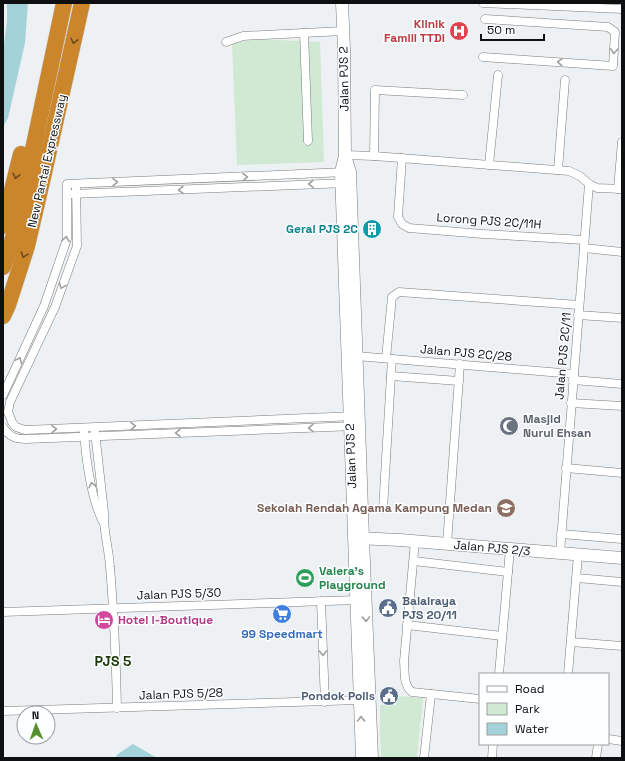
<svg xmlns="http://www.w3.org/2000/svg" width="625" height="761" font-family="'Space Grotesk',sans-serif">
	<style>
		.green { fill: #d0e9d3 }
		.water { fill: #a3d2d9 }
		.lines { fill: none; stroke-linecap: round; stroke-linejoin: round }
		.street-casing { stroke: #787c7e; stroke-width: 9 }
		.secondary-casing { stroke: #787c7e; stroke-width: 13 }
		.highway-casing { stroke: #cacaca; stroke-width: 17 }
		.street { stroke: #fff; stroke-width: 8 }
		.secondary { stroke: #fff; stroke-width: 12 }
		.highway { stroke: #cb862c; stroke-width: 16 }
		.oneway { stroke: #6c4a1e }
		.oneway2 { stroke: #9f9f9f }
		.labels { text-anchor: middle; stroke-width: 3; stroke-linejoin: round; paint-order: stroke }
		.health-label { font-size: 12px; font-weight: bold; fill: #be3a42; stroke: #fcfeff; text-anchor: end }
		.street-label { font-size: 12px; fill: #0e0f10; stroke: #fcfeff }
		.culture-label { font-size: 12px; font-weight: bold; fill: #0d838f; stroke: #fcfeff; text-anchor: end }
		.worship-label { font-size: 12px; font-weight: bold; fill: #5b616d; stroke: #fcfeff; text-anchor: start }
		.education-label { font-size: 12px; font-weight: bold; fill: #785e54; stroke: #fcfeff; text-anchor: end }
		.leisure-label { font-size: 12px; font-weight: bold; fill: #27864d; stroke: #fcfeff; text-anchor: start }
		.service-label { font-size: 12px; font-weight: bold; fill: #4e5e75; stroke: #fcfeff; text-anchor: start }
		.hotel-label { font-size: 12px; font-weight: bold; fill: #b23c85; stroke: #fcfeff; text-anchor: start }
		.shop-label { font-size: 12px; font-weight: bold; fill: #366cbe; stroke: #fcfeff }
		.quarter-label { font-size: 14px; font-weight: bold; fill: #1b3707; stroke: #fcfeff }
	</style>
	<rect width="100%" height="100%" fill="#edf1f4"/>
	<!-- green -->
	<g class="green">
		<path d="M259,39L320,42L324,162L237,165L232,43Z"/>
		<path d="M398,696L423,698L417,758H381L380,730V705H396Z"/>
	</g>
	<!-- water -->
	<g class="water">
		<path d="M7,3H28L25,43L8,118L3,127V52L7,21Z"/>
		<path d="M133,744L157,758H115L118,754Z"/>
	</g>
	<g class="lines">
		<!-- street casing -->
		<g class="street-casing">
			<g id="street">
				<path d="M483,3L622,9"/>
				<path d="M304,33L308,141"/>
				<path d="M226,42L243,36L343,31"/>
				<path d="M483,57L613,66L615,32L608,27L485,19"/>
				<path d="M345,155L374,156L569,171L580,176L589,184L597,188L622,189"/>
				<path d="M374,156L375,90L463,95"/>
				<path d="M402,158L398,217L402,224L409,228L483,234L584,240"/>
				<path d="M489,165L498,75"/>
				<path d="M558,170L565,80"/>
				<path d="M76,184L77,246L55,307L10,402L8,412L12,422L16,427L25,430L355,416"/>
				<path d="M618,189L622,142"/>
				<path d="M72,194L346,183"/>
				<path d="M584,248L622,252"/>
				<path d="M578,315L622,318"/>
				<path d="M356,356L574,374"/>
				<path d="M386,358L392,297L399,292L579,305"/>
				<path d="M391,376L459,381"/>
				<path d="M573,380L622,384"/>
				<path d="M3,395L44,306L67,239V184L346,172"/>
				<path d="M571,403L622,406"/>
				<path d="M3,427C9,437 16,439 26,439L355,426"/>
				<path d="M84,432C86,459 91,498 103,522"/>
				<path d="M95,432L104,512C103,531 109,549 110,567C114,614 116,661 117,708"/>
				<path d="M566,468L622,473"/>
				<path d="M383,509L392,359"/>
				<path d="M561,534L622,539"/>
				<path d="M415,541L404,661C405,672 403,685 412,692L480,699"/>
				<path d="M447,544L460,364"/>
				<path d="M560,553L589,184"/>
				<path d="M414,561L508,572"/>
				<path d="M577,578L622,582"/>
				<path d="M321,601L325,702"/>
				<path d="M3,612L357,600"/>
				<path d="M407,625L502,636"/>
				<path d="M571,642L622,646"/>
				<path d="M499,674L510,549"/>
				<path d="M568,674L578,555"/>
				<path d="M3,711L360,700"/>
				<path d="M608,739L622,741"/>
				<path d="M424,758L431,694"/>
				<path d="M492,758L493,744"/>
				<path d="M596,758L598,744"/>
			</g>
		</g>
		<!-- secondary casing -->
		<g class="secondary-casing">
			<g id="secondary">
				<path d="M342,3L344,49L345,155L341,172L362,758"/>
				<path d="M345,156L350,172L363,538L372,758"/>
				<path d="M356,538L400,540L622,558"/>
			</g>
		</g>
		<!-- highway casing -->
		<g class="highway-casing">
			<g id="highway">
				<path d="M3,226L21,154"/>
				<path d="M3,267L11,246L27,178L64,3"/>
				<path d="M3,316L8,305L27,246L43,177L82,3"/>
			</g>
		</g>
		<!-- street -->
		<use href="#street" class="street"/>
		<!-- secondary -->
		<use href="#secondary" class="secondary"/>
		<!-- highway -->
		<use href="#highway" class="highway"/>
	</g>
	<!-- one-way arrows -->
	<defs><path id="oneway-chevron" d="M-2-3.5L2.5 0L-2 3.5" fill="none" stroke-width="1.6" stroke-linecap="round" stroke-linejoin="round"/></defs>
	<g class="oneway">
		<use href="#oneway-chevron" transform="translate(74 41) rotate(103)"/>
		<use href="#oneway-chevron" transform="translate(16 176) rotate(104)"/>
		<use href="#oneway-chevron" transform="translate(24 255) rotate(108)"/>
	</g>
	<g class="oneway2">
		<use href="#oneway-chevron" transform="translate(614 51) rotate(93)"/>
		<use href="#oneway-chevron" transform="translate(560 62) rotate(-176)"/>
		<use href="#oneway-chevron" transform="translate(245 177) rotate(-2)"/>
		<use href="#oneway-chevron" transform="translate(115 182) rotate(-2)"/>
		<use href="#oneway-chevron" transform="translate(311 184) rotate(178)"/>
		<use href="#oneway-chevron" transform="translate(181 190) rotate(178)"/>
		<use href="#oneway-chevron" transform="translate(66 239) rotate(-81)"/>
		<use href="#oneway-chevron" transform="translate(62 286) rotate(111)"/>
		<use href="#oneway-chevron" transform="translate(19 360) rotate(-66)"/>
		<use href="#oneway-chevron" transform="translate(133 426) rotate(-2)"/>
		<use href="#oneway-chevron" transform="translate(311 428) rotate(178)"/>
		<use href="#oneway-chevron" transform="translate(54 429) rotate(-2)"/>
		<use href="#oneway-chevron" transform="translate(178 433) rotate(178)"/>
		<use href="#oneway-chevron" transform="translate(92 485) rotate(-104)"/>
		<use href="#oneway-chevron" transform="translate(366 619) rotate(88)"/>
		<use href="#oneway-chevron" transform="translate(323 653) rotate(88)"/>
		<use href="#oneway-chevron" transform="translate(361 719) rotate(-92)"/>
	</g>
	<!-- icons -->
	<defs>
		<g id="hospital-disc" transform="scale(1)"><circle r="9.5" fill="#e0444e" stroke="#fcfeff"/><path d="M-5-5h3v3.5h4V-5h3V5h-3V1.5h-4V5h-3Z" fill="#fff"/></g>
		<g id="building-disc" transform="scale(1)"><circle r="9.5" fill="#0f9aa8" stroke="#fcfeff"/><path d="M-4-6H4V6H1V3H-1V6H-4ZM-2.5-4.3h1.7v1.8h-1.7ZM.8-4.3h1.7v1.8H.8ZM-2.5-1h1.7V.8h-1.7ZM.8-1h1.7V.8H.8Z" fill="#fff"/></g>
		<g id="mosque-disc" transform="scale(1)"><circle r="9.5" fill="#6b7280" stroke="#fcfeff"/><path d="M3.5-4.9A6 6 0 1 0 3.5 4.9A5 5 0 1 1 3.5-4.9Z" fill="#fff"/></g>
		<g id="school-disc" transform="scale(1)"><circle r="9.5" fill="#8d6e63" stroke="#fcfeff"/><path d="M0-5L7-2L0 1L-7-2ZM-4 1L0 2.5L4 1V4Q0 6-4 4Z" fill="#fff"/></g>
		<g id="stadium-disc" transform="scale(1)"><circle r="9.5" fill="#2e9e5b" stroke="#fcfeff"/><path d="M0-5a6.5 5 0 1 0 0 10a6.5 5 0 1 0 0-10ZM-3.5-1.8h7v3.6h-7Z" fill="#fff"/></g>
		<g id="civic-disc" transform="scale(1)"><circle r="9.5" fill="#5c6f8a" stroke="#fcfeff"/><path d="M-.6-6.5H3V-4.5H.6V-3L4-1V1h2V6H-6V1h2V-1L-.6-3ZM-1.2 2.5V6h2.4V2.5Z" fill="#fff"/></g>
		<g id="supermarket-disc" transform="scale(1)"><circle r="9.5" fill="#3f7fe0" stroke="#fcfeff"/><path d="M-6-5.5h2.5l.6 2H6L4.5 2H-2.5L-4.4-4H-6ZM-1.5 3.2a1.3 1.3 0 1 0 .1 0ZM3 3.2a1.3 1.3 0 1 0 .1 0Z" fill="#fff"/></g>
		<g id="hotel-disc" transform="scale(1)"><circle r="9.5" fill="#d1479c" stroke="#fcfeff"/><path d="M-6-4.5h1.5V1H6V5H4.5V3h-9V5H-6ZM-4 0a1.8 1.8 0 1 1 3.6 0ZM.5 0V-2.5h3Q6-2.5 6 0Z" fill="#fff"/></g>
	</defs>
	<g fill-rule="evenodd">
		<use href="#hospital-disc" x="459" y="31"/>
		<use href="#building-disc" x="372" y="229"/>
		<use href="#mosque-disc" x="509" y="426"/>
		<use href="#school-disc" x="506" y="508"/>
		<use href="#stadium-disc" x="305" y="578"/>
		<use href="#civic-disc" x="388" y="608"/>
		<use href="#supermarket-disc" x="282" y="614"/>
		<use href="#hotel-disc" x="104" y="620"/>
		<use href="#civic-disc" x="389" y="696"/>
	</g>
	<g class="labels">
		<!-- health labels -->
		<g class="health-label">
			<text x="445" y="28">Klinik<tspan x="445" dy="14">Famili TTDI</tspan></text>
		</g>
		<!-- street labels -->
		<g class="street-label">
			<text transform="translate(344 79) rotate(-91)" y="4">Jalan PJS 2</text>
			<text transform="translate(47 161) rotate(-77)" y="4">New Pantai Expressway</text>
			<text transform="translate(489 221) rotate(4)" y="4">Lorong PJS 2C/11H</text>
			<text transform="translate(466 353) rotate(5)" y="4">Jalan PJS 2C/28</text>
			<text transform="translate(563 356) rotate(-85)" y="4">Jalan PJS 2C/11</text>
			<text transform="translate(351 456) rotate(-92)" y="4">Jalan PJS 2</text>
			<text transform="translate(492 548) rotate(5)" y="4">Jalan PJS 2/3</text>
			<text transform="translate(179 594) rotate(-2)" y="4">Jalan PJS 5/30</text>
			<text transform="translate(181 694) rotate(-2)" y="4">Jalan PJS 5/28</text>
		</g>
		<!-- culture labels -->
		<g class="culture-label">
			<text x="358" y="233">Gerai PJS 2C</text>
		</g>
		<!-- worship labels -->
		<g class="worship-label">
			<text x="523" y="423">Masjid<tspan x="523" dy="14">Nurul Ehsan</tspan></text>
		</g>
		<!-- education labels -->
		<g class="education-label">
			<text x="492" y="512">Sekolah Rendah Agama Kampung Medan</text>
		</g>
		<!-- leisure labels -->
		<g class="leisure-label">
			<text x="319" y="575">Valera's<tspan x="319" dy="14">Playground</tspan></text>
		</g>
		<!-- service labels -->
		<g class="service-label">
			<text x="402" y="605">Balairaya<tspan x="402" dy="14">PJS 20/11</tspan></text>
			<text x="375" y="700" text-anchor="end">Pondok Polis</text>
		</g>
		<!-- hotel labels -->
		<g class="hotel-label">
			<text x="118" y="624">Hotel i-Boutique</text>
		</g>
		<!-- shop labels -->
		<g class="shop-label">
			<text x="282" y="638">99 Speedmart</text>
		</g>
		<!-- quarter labels -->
		<g class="quarter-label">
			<text x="113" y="666">PJS 5</text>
		</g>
	</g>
	<!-- border -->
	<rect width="625" height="761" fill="none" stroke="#0e0f10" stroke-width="8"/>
	<!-- legend -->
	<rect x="479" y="673" width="130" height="72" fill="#fcfeff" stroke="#9d9e9f"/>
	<rect x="487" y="686" width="20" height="6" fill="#ffffff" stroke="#9d9e9f"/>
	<text x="515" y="693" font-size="12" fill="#0e0f10">Road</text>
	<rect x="487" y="703" width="20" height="12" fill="#d0e9d3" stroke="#9d9e9f"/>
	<text x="515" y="713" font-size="12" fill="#0e0f10">Park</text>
	<rect x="487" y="723" width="20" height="12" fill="#a3d2d9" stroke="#9d9e9f"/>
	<text x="515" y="733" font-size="12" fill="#0e0f10">Water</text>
	<!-- north arrow -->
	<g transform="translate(36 725) rotate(358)"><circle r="19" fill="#fcfeff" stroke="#9d9e9f"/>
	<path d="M0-3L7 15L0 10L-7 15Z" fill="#56902e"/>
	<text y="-6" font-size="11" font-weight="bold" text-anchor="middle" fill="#0e0f10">N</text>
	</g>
	<!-- scale -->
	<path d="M481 34v6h63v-6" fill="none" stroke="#0e0f10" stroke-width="2"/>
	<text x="487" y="34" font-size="12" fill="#0e0f10" stroke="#fcfeff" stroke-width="3" paint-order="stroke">50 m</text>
</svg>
